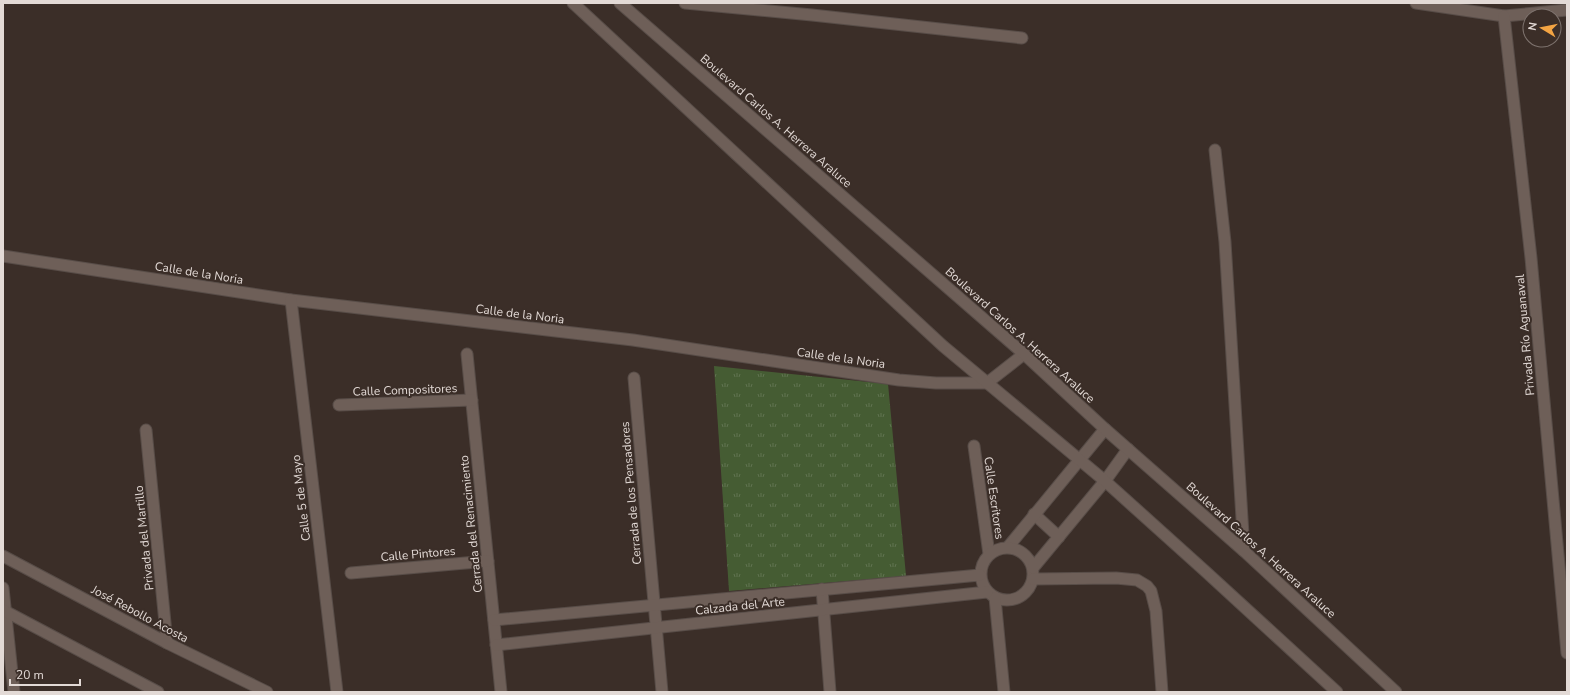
<svg xmlns="http://www.w3.org/2000/svg" width="1570" height="695" font-family="'Nunito Sans',sans-serif">
	<style>
		.grass { fill: url(#grass-tufts) }
		.lines { fill: none; stroke-linecap: round; stroke-linejoin: round }
		.minor-casing { stroke: #584d48; stroke-width: 13 }
		.secondary-casing { stroke: #584d48; stroke-width: 13 }
		.minor { stroke: #6e5f58; stroke-width: 11 }
		.secondary { stroke: #6e5f58; stroke-width: 11 }
		.labels { text-anchor: middle; stroke-width: 4; stroke-linejoin: round; paint-order: stroke }
		.street-label { font-size: 12px; fill: #e3dad6; stroke: #3b2e28 }
	</style>
	<defs>
		<pattern id="grass-tufts" width="24" height="20" patternUnits="userSpaceOnUse"><rect width="24" height="20" fill="#455c33"/><path d="M3 7l-1-3M5 7V3M7 7l1-3M15 17l-1-3M17 17v-4M19 17l1-3" fill="none" stroke="#607350"/></pattern>
	</defs>
	<rect width="100%" height="100%" fill="#3b2e28"/>
	<!-- grass -->
	<path class="grass" d="M714,366L888,384L906,576L729,591Z"/>
	<g class="lines">
		<!-- minor casing -->
		<g class="minor-casing">
			<g id="minor">
				<path d="M685,3L812,15L1022,38"/>
				<path d="M1416,3L1504,16L1567,10"/>
				<path d="M1504,16L1531,258L1567,653"/>
				<path d="M1215,150L1225,242L1244,551"/>
				<path d="M3,256L291,300L633,340L899,380L936,383H987L1024,354"/>
				<path d="M291,300L337,692"/>
				<path d="M467,354L501,692"/>
				<path d="M634,378L662,692"/>
				<path d="M339,405L472,400"/>
				<path d="M146,430L167,643"/>
				<path d="M974,446L989,554"/>
				<path d="M1034,514L1059,537"/>
				<path d="M1008,547L1105,429"/>
				<circle cx="1007" cy="574" r="26"/>
				<path d="M1033,568L1105,481L1128,449"/>
				<path d="M351,573L488,561"/>
				<path d="M1033,579L1116,578L1137,580L1147,586L1151,591L1156,611L1162,692"/>
				<path d="M3,588L14,692"/>
				<path d="M822,589L830,692"/>
				<path d="M995,598L1004,692"/>
				<path d="M494,620L980,575"/>
				<path d="M496,645L987,592"/>
			</g>
		</g>
		<!-- secondary casing -->
		<g class="secondary-casing">
			<g id="secondary">
				<path d="M573,3L943,346L1105,481L1205,571L1337,692"/>
				<path d="M620,3L1024,354L1105,429L1244,551L1396,692"/>
				<path d="M3,556L167,643L267,692"/>
				<path d="M3,610L158,692"/>
			</g>
		</g>
		<!-- minor -->
		<use href="#minor" class="minor"/>
		<!-- secondary -->
		<use href="#secondary" class="secondary"/>
	</g>
	<g class="labels">
		<!-- street labels -->
		<g class="street-label">
			<text transform="translate(776 121) rotate(41)" y="4">Boulevard Carlos A. Herrera Araluce</text>
			<text transform="translate(199 273) rotate(9)" y="4">Calle de la Noria</text>
			<text transform="translate(520 314) rotate(7)" y="4">Calle de la Noria</text>
			<text transform="translate(1020 335) rotate(42)" y="4">Boulevard Carlos A. Herrera Araluce</text>
			<text transform="translate(1525 335) rotate(-95)" y="4">Privada Río Aguanaval</text>
			<text transform="translate(841 358) rotate(8)" y="4">Calle de la Noria</text>
			<text transform="translate(405 390) rotate(-2)" y="4">Calle Compositores</text>
			<text transform="translate(631 493) rotate(-95)" y="4">Cerrada de los Pensadores</text>
			<text transform="translate(301 498) rotate(-97)" y="4">Calle 5 de Mayo</text>
			<text transform="translate(994 498) rotate(82)" y="4">Calle Escritores</text>
			<text transform="translate(471 524) rotate(-96)" y="4">Cerrada del Renacimiento</text>
			<text transform="translate(144 538) rotate(-96)" y="4">Privada del Martillo</text>
			<text transform="translate(1261 550) rotate(42)" y="4">Boulevard Carlos A. Herrera Araluce</text>
			<text transform="translate(418 554) rotate(-5)" y="4">Calle Pintores</text>
			<text transform="translate(740 606) rotate(-6)" y="4">Calzada del Arte</text>
			<text transform="translate(140 614) rotate(28)" y="4">José Rebollo Acosta</text>
		</g>
	</g>
	<!-- border -->
	<rect width="1570" height="695" fill="none" stroke="#e3dad6" stroke-width="8"/>
	<!-- north arrow -->
	<g transform="translate(1542 28) rotate(280)"><circle r="19" fill="#3b2e28" stroke="#7e736e"/>
	<path d="M0-3L7 15L0 10L-7 15Z" fill="#f3a443"/>
	<text y="-6" font-size="11" font-weight="bold" text-anchor="middle" fill="#e3dad6">N</text>
	</g>
	<!-- scale -->
	<path d="M10 679v6h70v-6" fill="none" stroke="#e3dad6" stroke-width="2"/>
	<text x="16" y="679" font-size="12" fill="#e3dad6" stroke="#3b2e28" stroke-width="3" paint-order="stroke">20 m</text>
</svg>
